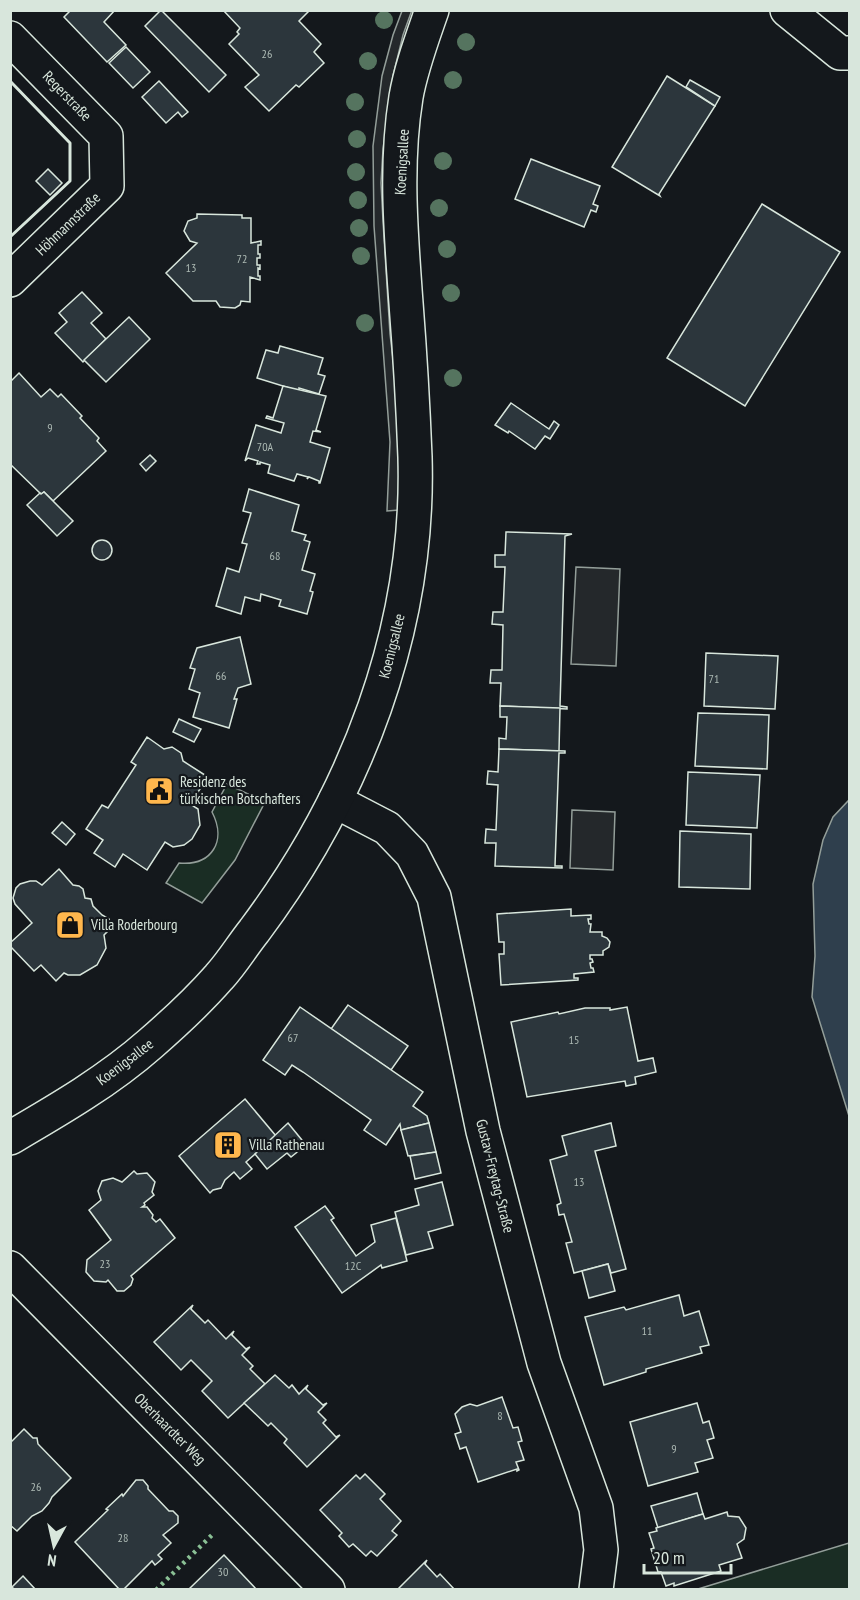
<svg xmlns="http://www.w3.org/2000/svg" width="860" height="1600" font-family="'PT Sans Narrow',sans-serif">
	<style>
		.green { fill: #1a2d24; stroke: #939e99; stroke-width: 1.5 }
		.parking { fill: #24282b; stroke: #939e99; stroke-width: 1.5 }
		.water { fill: #2f3f4d; stroke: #939e99; stroke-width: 1.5 }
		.building { fill: #2c363c; stroke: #d8e6dc; stroke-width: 1.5 }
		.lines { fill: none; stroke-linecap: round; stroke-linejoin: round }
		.minor-casing { stroke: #d8e6dc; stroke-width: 36 }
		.major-casing { stroke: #d8e6dc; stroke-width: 36 }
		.minor { stroke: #14181c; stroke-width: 33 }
		.major { stroke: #14181c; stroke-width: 33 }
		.hedge { stroke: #8ac095; stroke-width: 4.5; stroke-dasharray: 3 4.5; stroke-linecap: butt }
		.wall { stroke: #d8e6dc; stroke-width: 3 }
		.tree { fill: #55745f }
		.labels { text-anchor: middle; stroke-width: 4.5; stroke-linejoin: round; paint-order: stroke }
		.number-label { font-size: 12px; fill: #adbab4 }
		.street-label { font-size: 15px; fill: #d8e6dc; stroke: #14181c }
		.poi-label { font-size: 15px; fill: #d8e6dc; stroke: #14181c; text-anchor: start }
	</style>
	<rect width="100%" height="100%" fill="#14181c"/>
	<!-- green -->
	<g class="green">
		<path d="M227,784L265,802L235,860L202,903L166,883L179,863C212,866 227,841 212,812Z"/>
		<path d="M849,1543V1589H698Z"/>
	</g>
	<!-- parking -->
	<g class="parking">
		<path d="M412,10L403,35L393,76L383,149L381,183L383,221L390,334L396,384L399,484V510L387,511L390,442L374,226L373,146L382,76L393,35L402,11Z"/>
		<path d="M576,567L620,569L616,666L571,664Z"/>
		<path d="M572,810L615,812L613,870L570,868Z"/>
	</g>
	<!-- water -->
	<path class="water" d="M849,800V1116L812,997L815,956L813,884L823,840L833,817Z"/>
	<!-- building -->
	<g class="building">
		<path d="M71,10H115L104,22L126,45L107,62L64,17Z"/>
		<path d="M161,10L226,75L209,92L145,26Z"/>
		<path d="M223,10H310L299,21L321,44L314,52L324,63L299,87L296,85L269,111L245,87L259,75L229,44L239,34L237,32L240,28Z"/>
		<path d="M126,47L150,72L133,88L109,63Z"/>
		<path d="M667,76L715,106L659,194L660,196L612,167Z"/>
		<path d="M690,80L720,97L715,106L686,87Z"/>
		<path d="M159,81L188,112L182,117L178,112L166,123L142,97Z"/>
		<path d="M531,159L600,186L593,204L598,206L596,212L591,210L584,227L515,199Z"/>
		<path d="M48,169L62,183L50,195L36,181Z"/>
		<path d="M762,204L840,252L745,406L667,358Z"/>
		<path d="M197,214L242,215V218H251V243L261,241V245H258V254H260V258H257V265H260V269L258,268V276H260V280L250,277V302L241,301L240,305L235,308L220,307L216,301H193L166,273L197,243L190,241L184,231L188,221L197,218Z"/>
		<path d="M82,292L102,313L91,323L106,339L83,362L55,333L67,322L59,313Z"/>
		<path d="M129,317L150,339L106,382L84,360Z"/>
		<path d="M280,346L323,358L318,374L325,376L319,394L299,388V391L257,378L266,350L278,353Z"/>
		<path d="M19,373L41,397L50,389L58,397L61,394L82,416L80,418L99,438L97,441L106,451L53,501L44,492L41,494L10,464V382Z"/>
		<path d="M283,386L326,396L316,430L321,432L313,431L310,442L330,448L320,483H319V481L309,477L307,479L308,477L297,474L294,481L268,473L270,465L260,462V464H257L258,461L248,458L245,461L256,425L281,433L284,423L266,418L267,416L273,418Z"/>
		<path d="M511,403L549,429L554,421L559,425L550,439L545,436L535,449L509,431L508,433L495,425Z"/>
		<path d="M150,455L156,461L146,471L140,464Z"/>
		<path d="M249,489L299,505L292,531L306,535L304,540L310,542L302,570L315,574L310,591L313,592L307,614L279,606L281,600L261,594L260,601L245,597L241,614L216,606L227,568L239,572L247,544L242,543L251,513L243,511Z"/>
		<path d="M44,492L73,521L57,536L27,505L40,493L41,494Z"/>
		<path d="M506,532L572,534L565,536L560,706L567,707V709L500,706L501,683H490L491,670H502L503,625L492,624L493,612H503L505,567H495V555H505Z"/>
		<circle cx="102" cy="550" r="10"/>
		<path d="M240,637L251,684L238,688L234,699H237L229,728L193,717L200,693L189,689L195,669L190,668L197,648Z"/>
		<path d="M706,653L778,656L775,709L704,706Z"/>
		<path d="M500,706L560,708L559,751L499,749V738L506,739L507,717H500Z"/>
		<path d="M698,713L769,715L767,769L695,766Z"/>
		<path d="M179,719L201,729L194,742L173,732Z"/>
		<path d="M147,737L164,749L172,747L181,753L183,761L208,777L190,804L198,809L200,825L192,839L184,845L173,847L165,842L147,870L123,854L115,867L94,853L103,840L86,829L102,805L108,808L136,765L131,762Z"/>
		<path d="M499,749L565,751V753H559L555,866H562V868L495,866L496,843H485L486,829L496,830L498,785L487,784L488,771L498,772Z"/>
		<path d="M688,772L760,775L757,828L686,825Z"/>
		<path d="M62,822L75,834L66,845L52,833Z"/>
		<path d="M680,831L751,834L750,889L679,887Z"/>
		<path d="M59,869L73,885L79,886L83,889L85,898L91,899L93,906L102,915L109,919L110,924L113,926L104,935L106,948L97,965L80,975H68L64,973L56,981L41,965L34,971L10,946V943L32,923L15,904L13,898L16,888L20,884L30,881H36L42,885Z"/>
		<path d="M571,909V916L591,915V919H588L589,924H591L590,932H602V936L607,938L610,942L609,947L603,951V955H590V959H592L593,962L590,963L591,968H593L594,972L574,974V978H578V980L501,985L499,954H504V942H499L497,914Z"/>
		<path d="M348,1005L408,1046L391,1070L331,1029Z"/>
		<path d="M300,1007L423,1092L413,1106L427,1116L429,1123L401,1130L400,1124L386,1145L364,1130L371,1120L303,1072L292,1065L285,1075L263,1060Z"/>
		<path d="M627,1007L638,1061L653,1058L656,1072L635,1077L636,1084L626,1086L625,1081L527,1097L511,1022L558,1012L559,1014L585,1008H610V1010Z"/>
		<path d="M245,1099L276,1136L246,1162L252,1169L240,1179L234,1172L225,1180L221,1188L213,1190L210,1193L179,1156Z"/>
		<path d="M288,1123L306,1145L291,1157L287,1153L267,1169L255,1154Z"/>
		<path d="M429,1123L436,1152L408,1156L401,1130Z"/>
		<path d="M611,1123L616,1146L595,1151L626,1269L611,1273L608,1264L574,1273L566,1243L572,1242L564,1214L559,1215L557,1205L561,1203L550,1160L567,1155L562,1136Z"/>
		<path d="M436,1152L441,1173L415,1179L410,1156Z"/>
		<path d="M134,1171L137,1174L147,1173L155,1182L152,1192L154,1195L144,1203L145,1205L142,1207H147L153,1215L152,1218L156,1222L160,1219L175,1238L131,1276L133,1279L131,1285L124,1291H117L108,1280L106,1282L94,1281L86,1272L87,1260L111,1240L89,1210L101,1200L98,1191L102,1181L113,1178L122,1182Z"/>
		<path d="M442,1182L453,1225L428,1232L433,1248L406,1255L395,1212L419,1205L415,1189Z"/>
		<path d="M325,1206L334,1218L331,1220L356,1256L375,1242L371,1225L396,1218L407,1261L382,1268L381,1265L342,1293L295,1227Z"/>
		<path d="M608,1264L615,1291L589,1298L582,1271Z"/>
		<path d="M679,1295L684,1316L699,1311L709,1345L700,1347L702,1353L646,1369V1372L604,1385L585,1317L624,1307L626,1310Z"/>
		<path d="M193,1305L191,1309L205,1323L208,1320L226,1339L234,1331L232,1335L246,1349L250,1347L242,1355L253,1366L250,1369L265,1384L228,1418L202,1391L212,1381L191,1360L181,1370L154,1342Z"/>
		<path d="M275,1375L289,1388L292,1385L299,1394L308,1385L306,1389L323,1405L327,1403L318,1412L326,1420L323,1423L336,1437L340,1435L307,1467L284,1443L287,1439L271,1423L268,1426L244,1403Z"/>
		<path d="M502,1397L513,1428L518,1427L522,1441L518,1442L524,1460L516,1462L519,1470L517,1471V1469L478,1482L466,1447L460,1449L455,1434L461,1432L455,1414L462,1407L470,1404L477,1406Z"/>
		<path d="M697,1403L703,1423L709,1421L714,1438L707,1440L713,1458L695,1463L698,1472L648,1486L630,1422Z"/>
		<path d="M24,1429L33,1438H37L38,1444L71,1478L52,1497L49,1503L42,1511L32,1516L17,1531L10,1525V1443Z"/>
		<path d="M365,1474L385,1494L380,1499L401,1521L392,1531L397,1535L377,1556L371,1551L366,1556L353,1544L349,1547L339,1536L342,1533L320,1510L356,1475L360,1479Z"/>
		<path d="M136,1480H143L148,1486V1489L169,1511H173L178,1516V1523L163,1535L171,1543L158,1555L162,1559L155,1565L152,1561L123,1590H120L75,1542L108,1510L106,1509L122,1494L123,1496Z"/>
		<path d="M697,1493L703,1514L658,1528L651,1506Z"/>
		<path d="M727,1512L728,1516L739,1517L746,1528L744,1539L737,1544L742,1558L719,1565L721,1571L674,1586V1583L666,1586L661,1572H658L651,1549L654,1548L649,1533L657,1531L656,1528L703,1514L705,1519Z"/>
		<path d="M224,1555L257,1590H188Z"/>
		<path d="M427,1560L425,1564L437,1577L440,1574L455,1590H397Z"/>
		<path d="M23,1576L36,1590H15L12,1587Z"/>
	</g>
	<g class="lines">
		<!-- minor casing -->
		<g class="minor-casing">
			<g id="minor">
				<path d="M787,10L840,53H850"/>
				<path d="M10,38L106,136L107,186L10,280"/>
				<path d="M335,801L387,828L412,854L434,897L483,1131L544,1363L596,1508L601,1550L596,1590"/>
				<path d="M10,1268L328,1590"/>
			</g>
		</g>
		<!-- major casing -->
		<g class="major-casing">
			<path id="major" d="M10,1138C58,1110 108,1081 150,1044C173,1024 198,1001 219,977C232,963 242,946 254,931C356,795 420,629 415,457C413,406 410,354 406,303C401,234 395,165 406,97C411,68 422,39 432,10"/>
		</g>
		<!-- minor -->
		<use href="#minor" class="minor"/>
		<!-- major -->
		<use href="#major" class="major"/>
		<!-- hedge -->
		<path class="hedge" d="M156,1590L214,1533"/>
		<!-- wall -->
		<path class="wall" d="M10,81L70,143V181L10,237"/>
	</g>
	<!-- trees -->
	<g class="tree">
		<circle cx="384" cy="20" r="9"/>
		<circle cx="466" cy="42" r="9"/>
		<circle cx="368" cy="61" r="9"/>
		<circle cx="453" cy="80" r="9"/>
		<circle cx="355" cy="102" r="9"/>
		<circle cx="357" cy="139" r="9"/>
		<circle cx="443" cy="161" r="9"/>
		<circle cx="356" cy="172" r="9"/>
		<circle cx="358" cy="200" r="9"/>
		<circle cx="439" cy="208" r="9"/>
		<circle cx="359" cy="228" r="9"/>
		<circle cx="447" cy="249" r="9"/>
		<circle cx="361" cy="256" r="9"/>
		<circle cx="451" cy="293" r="9"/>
		<circle cx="365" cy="323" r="9"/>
		<circle cx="453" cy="378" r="9"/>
	</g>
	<!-- icons -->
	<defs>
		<g id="civic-square" transform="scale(1.5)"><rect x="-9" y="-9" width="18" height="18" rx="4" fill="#ffb74d" stroke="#14181c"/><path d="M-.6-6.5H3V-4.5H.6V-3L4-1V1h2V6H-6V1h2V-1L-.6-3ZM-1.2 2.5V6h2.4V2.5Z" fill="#111"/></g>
		<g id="shop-square" transform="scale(1.5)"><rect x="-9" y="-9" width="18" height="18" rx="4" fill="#ffb74d" stroke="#14181c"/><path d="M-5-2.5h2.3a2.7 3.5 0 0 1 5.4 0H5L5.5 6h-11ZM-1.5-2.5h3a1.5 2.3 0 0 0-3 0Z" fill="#111"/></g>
		<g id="building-square" transform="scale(1.5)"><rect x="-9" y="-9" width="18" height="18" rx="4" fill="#ffb74d" stroke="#14181c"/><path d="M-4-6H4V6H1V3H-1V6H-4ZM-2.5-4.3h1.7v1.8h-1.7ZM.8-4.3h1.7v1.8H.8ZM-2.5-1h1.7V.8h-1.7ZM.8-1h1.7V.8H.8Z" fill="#111"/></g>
	</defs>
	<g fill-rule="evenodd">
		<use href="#civic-square" x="159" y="791"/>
		<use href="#shop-square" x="70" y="925"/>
		<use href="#building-square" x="228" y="1145"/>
	</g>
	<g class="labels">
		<!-- number labels -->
		<g class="number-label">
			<text x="267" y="58">26</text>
			<text x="242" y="263">72</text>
			<text x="191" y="272">13</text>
			<text x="50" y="432">9</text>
			<text x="265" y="451">70A</text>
			<text x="275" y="560">68</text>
			<text x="221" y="680">66</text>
			<text x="714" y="683">71</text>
			<text x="293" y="1042">67</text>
			<text x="574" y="1044">15</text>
			<text x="579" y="1186">13</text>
			<text x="105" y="1268">23</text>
			<text x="353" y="1270">12C</text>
			<text x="647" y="1335">11</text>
			<text x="500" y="1420">8</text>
			<text x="674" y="1453">9</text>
			<text x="36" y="1491">26</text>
			<text x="123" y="1542">28</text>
			<text x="223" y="1576">30</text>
		</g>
		<!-- street labels -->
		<g class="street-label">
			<text transform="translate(67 96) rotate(46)" y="5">Regerstraße</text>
			<text transform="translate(402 162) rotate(-87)" y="5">Koenigsallee</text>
			<text transform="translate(68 224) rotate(-44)" y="5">Höhmannstraße</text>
			<text transform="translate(392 646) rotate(-76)" y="5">Koenigsallee</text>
			<text transform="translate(125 1062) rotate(-37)" y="5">Koenigsallee</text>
			<text transform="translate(495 1176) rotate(76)" y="5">Gustav-Freytag-Straße</text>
			<text transform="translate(170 1429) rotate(45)" y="5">Oberhaardter Weg</text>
		</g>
		<!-- poi labels -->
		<g class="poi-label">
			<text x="180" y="787">Residenz des<tspan x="180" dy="17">türkischen Botschafters</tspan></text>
			<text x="91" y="930">Villa Roderbourg</text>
			<text x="249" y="1150">Villa Rathenau</text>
		</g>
	</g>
	<!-- border -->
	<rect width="860" height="1600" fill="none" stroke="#d8e6dc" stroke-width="24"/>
	<!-- north arrow -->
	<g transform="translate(54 1546) rotate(188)" stroke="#14181c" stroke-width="4.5" paint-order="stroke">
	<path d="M0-4.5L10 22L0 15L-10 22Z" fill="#d8e6dc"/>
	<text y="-9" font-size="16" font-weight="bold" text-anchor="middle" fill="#d8e6dc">N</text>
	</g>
	<!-- scale -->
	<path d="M644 1564v9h87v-9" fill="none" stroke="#d8e6dc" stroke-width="3"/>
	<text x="653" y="1564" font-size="18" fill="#d8e6dc" stroke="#14181c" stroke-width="4.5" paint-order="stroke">20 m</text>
</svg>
